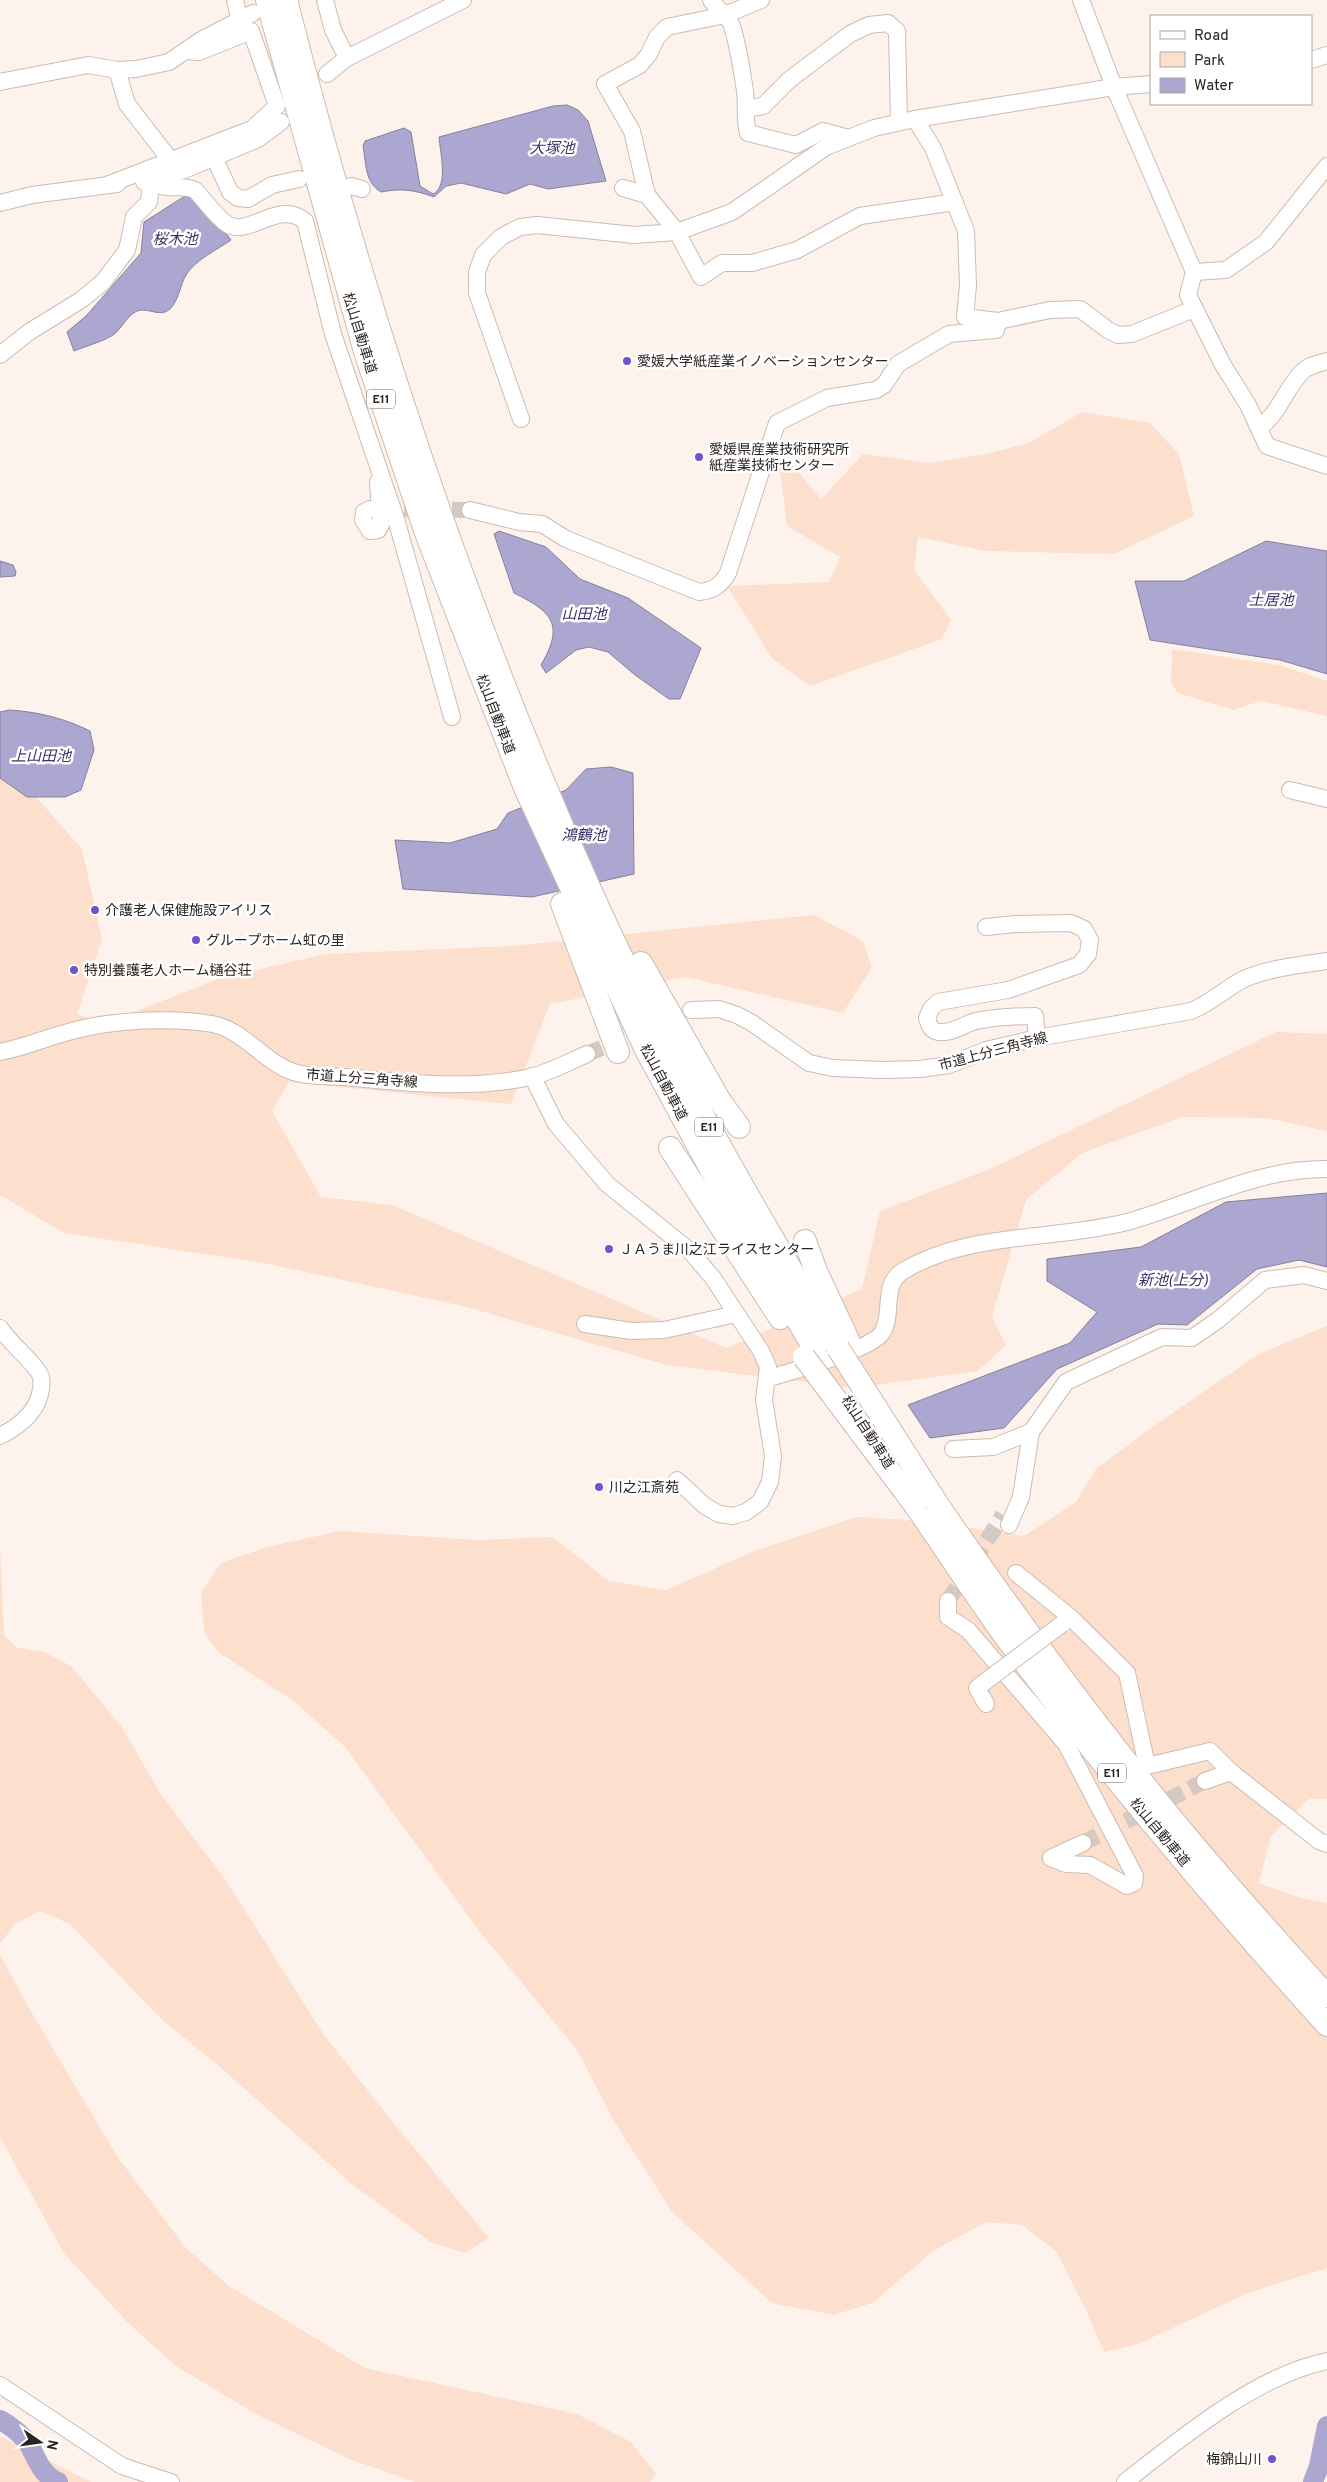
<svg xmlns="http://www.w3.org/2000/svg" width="1327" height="2482" font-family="Overpass,'Noto Sans JP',sans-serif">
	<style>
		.green { fill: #fddfcd }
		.water { fill: #aba7d0; stroke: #85809b }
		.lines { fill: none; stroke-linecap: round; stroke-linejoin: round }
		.river { stroke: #aba7d0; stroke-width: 20 }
		.minor-tunnel { stroke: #d4cac3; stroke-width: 16; stroke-dasharray: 16 8; stroke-linecap: butt }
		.minor-casing { stroke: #cdbbb0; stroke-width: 18 }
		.highway-casing { stroke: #cdbbb0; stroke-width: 24 }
		.minor { stroke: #fff; stroke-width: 16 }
		.highway { stroke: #fff; stroke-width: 22 }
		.minor-bridge-casing { stroke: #cdbbb0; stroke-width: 18; stroke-linecap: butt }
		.highway-bridge-casing { stroke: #cdbbb0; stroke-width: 24; stroke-linecap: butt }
		.minor-bridge { stroke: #fff; stroke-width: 16 }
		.highway-bridge { stroke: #fff; stroke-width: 22 }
		.poi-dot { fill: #6f54cd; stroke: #fff; stroke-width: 2 }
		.labels { text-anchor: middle; stroke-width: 5; stroke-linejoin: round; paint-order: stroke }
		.shield { fill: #fff; stroke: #6b6663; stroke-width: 1 }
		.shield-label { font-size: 12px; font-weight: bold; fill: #2b2420 }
		.street-label { font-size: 14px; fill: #2b2420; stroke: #fff }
		.poi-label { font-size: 14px; fill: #2b2420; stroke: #fff; text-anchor: start }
		.water-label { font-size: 15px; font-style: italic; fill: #3b3166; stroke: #fff }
	</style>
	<rect width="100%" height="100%" fill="#fef3ec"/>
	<!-- green -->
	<g class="green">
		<path d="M1082,412L1150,423L1179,454L1194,516L1114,554L985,551L918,537L914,570L951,620L942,639L810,686L772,658L727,586L829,582L840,557L787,526L779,462L787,458L821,499L863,454L929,463L986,454L1029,443Z"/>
		<path d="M1172,649L1279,665L1327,681V716L1261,701L1233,710L1178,693L1171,684Z"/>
		<path d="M0,761L17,775L82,849L102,939L77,1014L106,1023L218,979L325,954L511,946L814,915L863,941L872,967L843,1013L685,977L550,1004L511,1104L289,1082L272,1111L321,1197L392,1205L726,1348L862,1289L880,1211L990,1169L1276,1032L1327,1034V1131L1267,1118L1182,1117L1082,1153L1026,1200L992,1317L1006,1345L978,1371L854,1388L667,1365L463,1306L264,1263L64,1233L0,1195Z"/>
		<path d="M1327,1326V1799H1309L1271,1836L1259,1883L1297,1897L1327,1903V2268L1248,2293L1138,2344L1104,2352L1086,2310L1056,2251L1022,2225L986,2222L932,2252L872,2303L834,2315L772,2303L673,2213L615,2123L577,2050L480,1932L345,1747L295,1702L218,1652L204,1632L201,1593L221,1563L267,1547L340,1531L479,1540L552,1537L609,1581L666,1590L757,1550L856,1517L929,1521L1024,1536L1076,1502L1096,1469L1158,1423L1259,1354Z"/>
		<path d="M0,1544L4,1635L16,1647L44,1652L71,1666L121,1726L162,1796L225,1879L324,2035L395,2125L489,2238L465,2253L432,2243L353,2185L213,2061L162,2020L70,1924L39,1911L15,1924L0,1944Z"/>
		<path d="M0,1955L36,2020L117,2156L186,2248L229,2286L365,2368L577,2414L631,2442L656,2474L650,2482H415L349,2459L254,2413L176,2366L127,2322L63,2252L0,2137Z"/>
		<path d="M0,2436L91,2482H0Z"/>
	</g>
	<!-- water -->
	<g class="water">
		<path d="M567,105L578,110L588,121L606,181L548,189L530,184L506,194L461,183L446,186L434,197C416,190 400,188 381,192C365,183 366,163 363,146L365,141L404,128L411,132L420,186L433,194C449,186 440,152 439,137L553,106Z"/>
		<path d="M185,196L195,198L201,202L231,240C217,250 196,259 186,275C180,285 179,300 170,309C160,318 148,307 137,311C126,316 122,329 113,335C102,342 86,346 74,351L67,332L87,315L141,253L144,222Z"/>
		<path d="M499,531L546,547L580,579L628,598L701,648L680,699H669L635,675L608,652L589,647L576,650L546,673L541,665C565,624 552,612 514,593L494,534Z"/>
		<path d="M1266,541L1327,551V674L1280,660L1150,640L1135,581H1184Z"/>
		<path d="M0,561L13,565L16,572L15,576L0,577Z"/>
		<path d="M10,710C38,712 64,718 90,731L94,750L81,790L65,797H27L0,778V712Z"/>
		<path d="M611,767L633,773L634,874L532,897L403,889L395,840L450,843L497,829L508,813L566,790L586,769Z"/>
		<path d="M1327,1193V1267L1299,1260L1257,1269L1187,1325L1158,1324L1057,1369L1004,1428L930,1438L908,1405L1070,1343L1097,1312L1047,1281V1259L1141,1247L1226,1202Z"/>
	</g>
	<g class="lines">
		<!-- river -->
		<g class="river">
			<path d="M0,2420C10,2425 24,2436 30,2446C37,2460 42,2475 58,2482"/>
			<path d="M1313,2482L1319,2466L1327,2426"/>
		</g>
		<!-- minor-tunnel -->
		<g class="minor-tunnel">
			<path d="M380,509L470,510"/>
			<path d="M587,1054L648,1029"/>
			<path d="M948,1601L1003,1515"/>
			<path d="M1083,1843L1205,1781"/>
		</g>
		<!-- minor casing -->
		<g class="minor-casing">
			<g id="minor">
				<path d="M235,0L240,21"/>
				<path d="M325,0L333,30L347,58"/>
				<path d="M711,0C717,10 729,15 732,26C738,46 742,70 745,91C747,105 744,119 748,133L796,145L823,131L848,138"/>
				<path d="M1081,0L1114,87L1194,272L1188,295L1223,365L1248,405L1267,446L1327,466"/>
				<path d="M1311,60L1327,55"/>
				<path d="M117,70L127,104L171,161"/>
				<path d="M327,74L347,58L463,0"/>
				<path d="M0,82L88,65L117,70L136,69L169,62L201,40L253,13"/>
				<path d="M746,109L763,106L789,80L850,34L869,25L888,23L897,31L899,122"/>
				<path d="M915,119L933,148L966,231L968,286L965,317L998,321L1050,310L1080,309L1108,330L1118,335L1132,334L1194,309"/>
				<path d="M214,157L230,192L238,198L248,199L272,185L299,179"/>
				<path d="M151,181C170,193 179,183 195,190C205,200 215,216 227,224C249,238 278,199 305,221L333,334L396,519L452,717"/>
				<path d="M144,182L184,170L258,139L281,122"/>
				<path d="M107,185L252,129L277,106L251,31L199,52L186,51"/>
				<path d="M351,186L362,189"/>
				<path d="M623,188L647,195L677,232L701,277L722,263H752L797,250L860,216L955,202"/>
				<path d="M647,195L632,131L605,84L640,65L649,54L657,37L667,27L725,15L761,0"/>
				<path d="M0,203L32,195L117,184"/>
				<path d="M1194,272L1226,270L1266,242L1327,166"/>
				<path d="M0,355L29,332L81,300L103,282L127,250L134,217L149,202L151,181"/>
				<path d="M521,419L477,293V272L483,255L501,237L520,227L537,225L634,235L677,232L732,212L826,147L874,128L915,119L1114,87L1151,84"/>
				<path d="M1259,428C1279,414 1285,389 1302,372C1308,365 1318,364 1327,361"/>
				<path d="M370,509L364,512L363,520L370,531L378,530L381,525L378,482"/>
				<path d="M470,510L519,522L542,524L566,539L699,592C713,591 721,585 728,573L777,423L827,398L876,390L884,385L898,364L949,334L996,330L998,321"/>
				<path d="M1290,790L1327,799"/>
				<path d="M986,927L1015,924L1071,923L1084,929L1090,940L1088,954L1079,965L1008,990L938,1002L931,1009L927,1018C929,1025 931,1031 939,1032C952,1034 964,1024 976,1021C996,1017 1015,1016 1035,1016L1037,1038"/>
				<path d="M691,1010L719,1009L737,1015L752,1023L809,1063L833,1068L883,1070L920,1069L949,1065L986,1050L1037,1038L1191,1011C1211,1003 1226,988 1244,979C1269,968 1300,965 1327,961"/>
				<path d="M0,1052C26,1047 50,1036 76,1030C114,1020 173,1017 212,1024C245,1030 264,1064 297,1073C312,1077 330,1076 346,1077C406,1083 471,1090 531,1077C550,1072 569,1062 587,1054"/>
				<path d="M532,1076L556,1124L607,1184L690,1251L713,1278L761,1351L768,1367L764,1400L773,1456L770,1482L760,1502L746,1512L733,1516L719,1514L705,1506L677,1480"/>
				<path d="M585,1324L631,1331L664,1330L736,1314"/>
				<path d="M0,1328C12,1345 26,1355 38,1371C42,1376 42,1383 41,1389C38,1412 20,1426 0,1436"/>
				<path d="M767,1379C790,1371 871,1350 882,1333C894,1314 881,1284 903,1271C970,1231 1053,1241 1127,1222C1192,1204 1258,1168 1327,1169"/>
				<path d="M953,1449L993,1447L1031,1432L1066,1382L1162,1337L1192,1338L1218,1320L1265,1280L1304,1275L1327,1281"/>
				<path d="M1009,1525L1021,1497L1031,1432"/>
				<path d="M1016,1573L1070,1617L1127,1673L1147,1766L1210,1751L1231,1772L1319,1841L1327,1844"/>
				<path d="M948,1601V1617L968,1630L1066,1744L1135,1876L1134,1883L1127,1886L1090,1865L1066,1864L1051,1858"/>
				<path d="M982,1684L977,1688L986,1704"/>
				<path d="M1205,1781L1231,1772"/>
				<path d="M1051,1858L1083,1843"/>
				<path d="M0,2385L122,2466L171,2482"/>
				<path d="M1125,2482C1181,2438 1257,2375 1327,2361"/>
			</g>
		</g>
		<!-- highway casing -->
		<g class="highway-casing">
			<g id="highway">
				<path d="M267,0L366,355L426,533L525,788L646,1050L728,1201L815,1350"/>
				<path d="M286,0C364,306 463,608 593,896C664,1053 749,1201 838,1348"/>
				<path d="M562,904L618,1052"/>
				<path d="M641,963L720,1101L739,1127"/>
				<path d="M670,1148L780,1318"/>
				<path d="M805,1241L816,1271L849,1342"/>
				<path d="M936,1502C1004,1602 1076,1699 1151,1793C1207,1863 1267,1930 1327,1996"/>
				<path d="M915,1505C947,1551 977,1598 1010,1643C1109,1775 1216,1902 1327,2025"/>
			</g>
		</g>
		<!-- minor -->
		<use href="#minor" class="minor"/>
		<!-- highway -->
		<use href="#highway" class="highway"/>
		<!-- minor-bridge casing -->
		<g class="minor-bridge-casing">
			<path id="minor-bridge" d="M982,1684L1062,1624"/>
		</g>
		<!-- highway-bridge casing -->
		<g class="highway-bridge-casing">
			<g id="highway-bridge">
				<path d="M838,1348L936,1502"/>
				<path d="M804,1357L915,1505"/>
			</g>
		</g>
		<!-- minor-bridge -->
		<use href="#minor-bridge" class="minor-bridge"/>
		<!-- highway-bridge -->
		<use href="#highway-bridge" class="highway-bridge"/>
	</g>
	<!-- markers -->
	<g class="poi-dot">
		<circle cx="627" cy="361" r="5"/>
		<circle cx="699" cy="457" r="5"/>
		<circle cx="95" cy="910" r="5"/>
		<circle cx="196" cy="940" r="5"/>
		<circle cx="74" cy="970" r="5"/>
		<circle cx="609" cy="1249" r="5"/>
		<circle cx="599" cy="1487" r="5"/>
		<circle cx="1272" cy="2459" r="5"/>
	</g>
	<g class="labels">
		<!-- shield labels -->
		<g class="shield">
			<rect x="367" y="389.5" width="28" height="19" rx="4"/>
			<rect x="695" y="1117.5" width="28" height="19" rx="4"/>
			<rect x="1098" y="1763.5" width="28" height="19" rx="4"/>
		</g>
		<g class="shield-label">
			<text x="381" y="403">E11</text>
			<text x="709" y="1131">E11</text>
			<text x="1112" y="1777">E11</text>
		</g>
		<!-- street labels -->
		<g class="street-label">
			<text transform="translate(360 333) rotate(73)" y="5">松山自動車道</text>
			<text transform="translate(496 714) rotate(69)" y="5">松山自動車道</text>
			<text transform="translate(993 1051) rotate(-15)" y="5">市道上分三角寺線</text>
			<text transform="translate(362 1078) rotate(4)" y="5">市道上分三角寺線</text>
			<text transform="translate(664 1082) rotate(62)" y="5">松山自動車道</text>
			<text transform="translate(868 1432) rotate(57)" y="5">松山自動車道</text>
			<text transform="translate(1160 1832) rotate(50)" y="5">松山自動車道</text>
		</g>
		<!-- poi labels -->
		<g class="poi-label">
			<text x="637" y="366">愛媛大学紙産業イノベーションセンター</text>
			<text x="709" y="454">愛媛県産業技術研究所<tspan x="709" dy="16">紙産業技術センター</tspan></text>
			<text x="105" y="915">介護老人保健施設アイリス</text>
			<text x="206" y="945">グループホーム虹の里</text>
			<text x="84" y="975">特別養護老人ホーム樋谷荘</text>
			<text x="619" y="1254">ＪＡうま川之江ライスセンター</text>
			<text x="609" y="1492">川之江斎苑</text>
			<text x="1262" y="2464" text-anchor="end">梅錦山川</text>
		</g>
		<!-- water labels -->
		<g class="water-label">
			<text x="552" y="153">大塚池</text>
			<text x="175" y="244">桜木池</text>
			<text x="1271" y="605">土居池</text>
			<text x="584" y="619">山田池</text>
			<text x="41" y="761">上山田池</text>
			<text x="584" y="840">鴻鶴池</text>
			<text x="1173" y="1285">新池(上分)</text>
		</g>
	</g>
	<!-- legend -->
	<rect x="1150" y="15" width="162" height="90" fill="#ffffff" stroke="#aaa7a6"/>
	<rect x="1160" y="31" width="25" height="8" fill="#ffffff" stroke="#aaa7a6"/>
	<text x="1194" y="40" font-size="15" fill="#2b2420">Road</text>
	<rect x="1160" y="52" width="25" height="15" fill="#fddfcd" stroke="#aaa7a6"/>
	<text x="1194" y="65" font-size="15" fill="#2b2420">Park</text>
	<rect x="1160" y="78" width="25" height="15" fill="#aba7d0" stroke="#aaa7a6"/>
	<text x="1194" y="90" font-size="15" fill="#2b2420">Water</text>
	<!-- north arrow -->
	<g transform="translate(40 2442) rotate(103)" stroke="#ffffff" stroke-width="4" paint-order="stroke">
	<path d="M0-4L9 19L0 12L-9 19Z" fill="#2b2420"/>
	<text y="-8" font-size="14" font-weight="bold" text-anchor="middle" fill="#2b2420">N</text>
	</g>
</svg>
